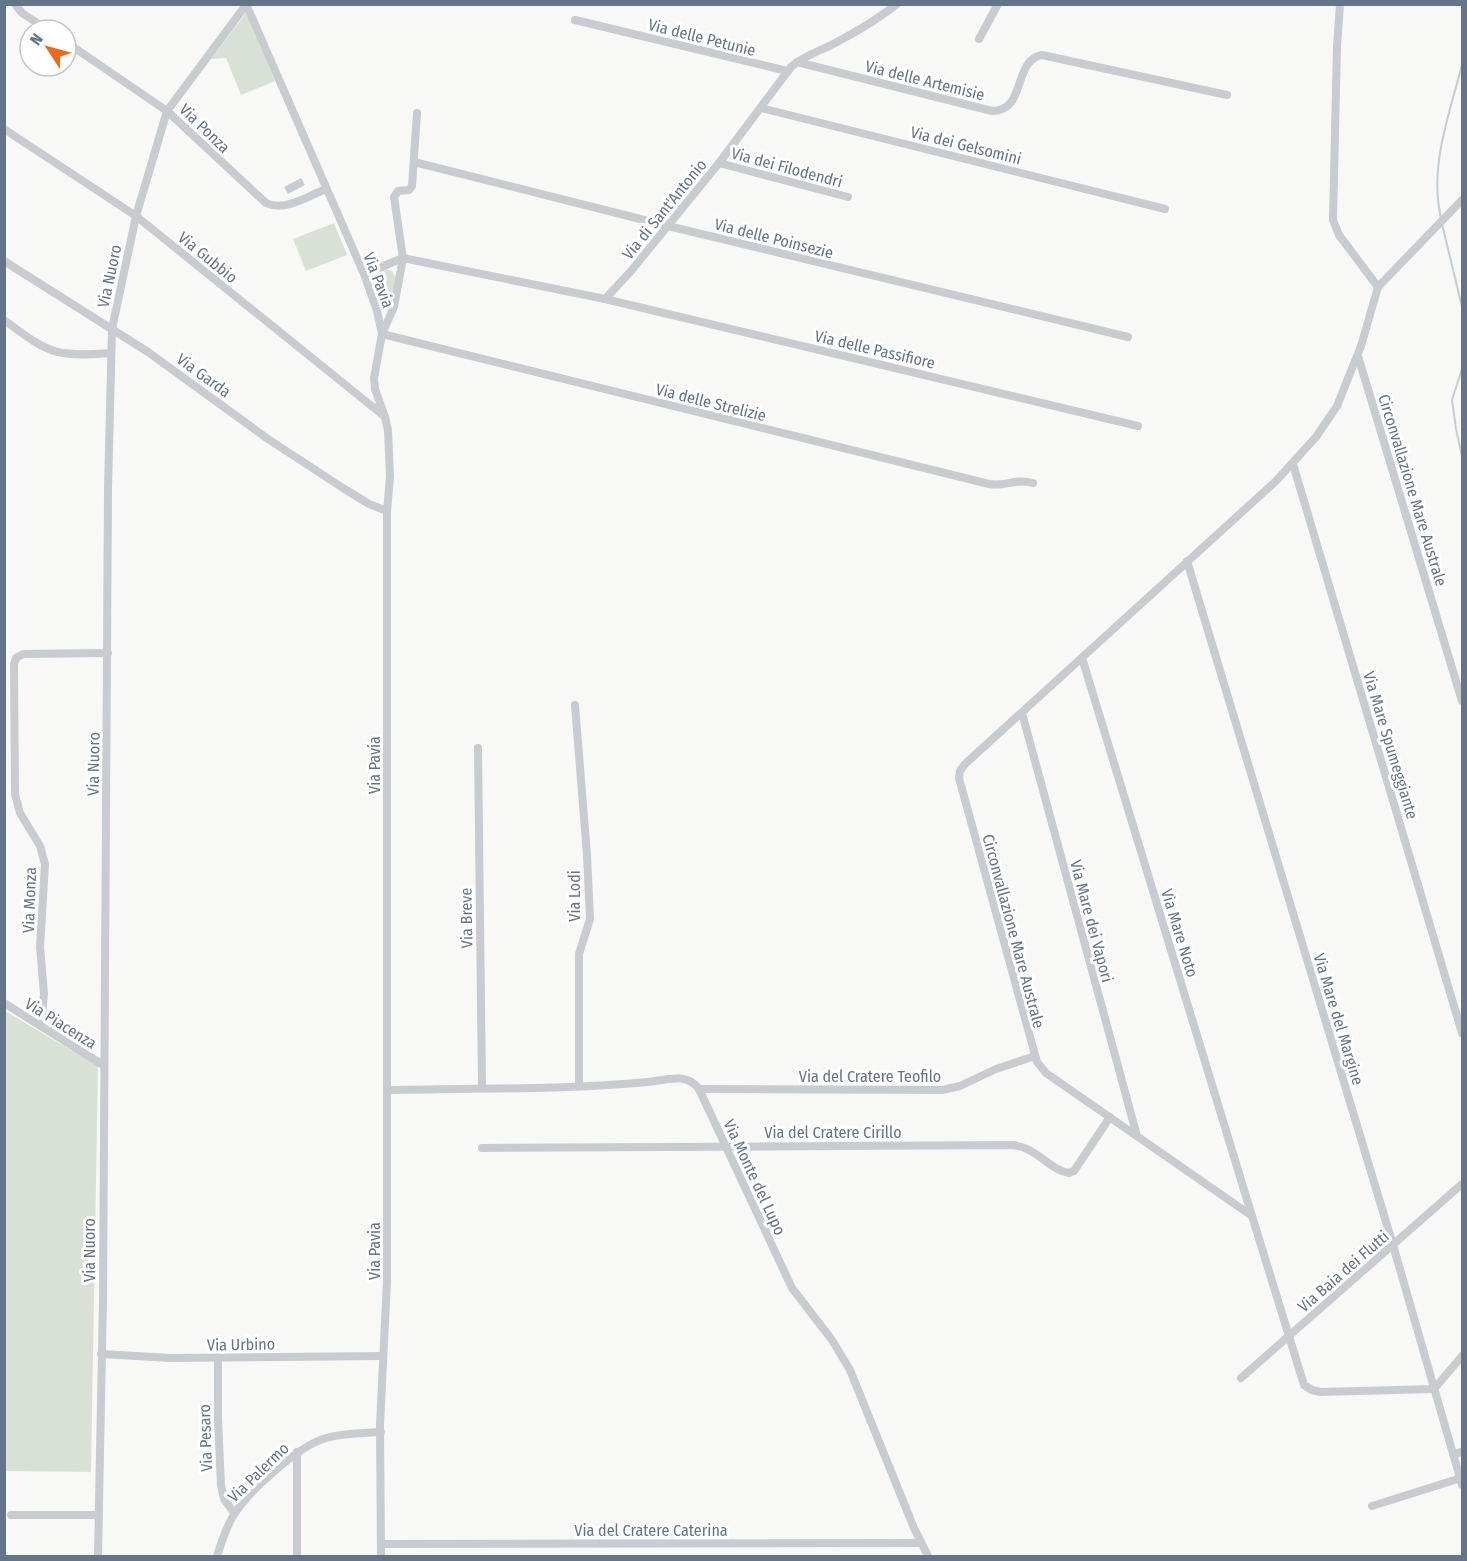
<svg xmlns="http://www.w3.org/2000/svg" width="1467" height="1561" font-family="'Fira Sans Condensed',sans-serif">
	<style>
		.green { fill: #d9e1d6 }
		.water { fill: #c4cdd3 }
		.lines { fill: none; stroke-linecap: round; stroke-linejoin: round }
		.stream { stroke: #c4cdd3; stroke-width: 2 }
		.street { stroke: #c8cbcf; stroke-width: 8 }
		.labels { text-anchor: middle; stroke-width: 6; stroke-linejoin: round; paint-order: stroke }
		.street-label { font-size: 16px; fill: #657589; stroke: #fff }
	</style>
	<rect width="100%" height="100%" fill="#f8f9f6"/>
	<!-- green -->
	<g class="green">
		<path d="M246,13L275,81L241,95L226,58L211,59Z"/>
		<path d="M334,223L347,255L306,271L293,239Z"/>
		<path d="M386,269L392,271L397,280L392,300L386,307L379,304L370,281L374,273Z"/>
		<path d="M5,1011L98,1066L91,1472L5,1471Z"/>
	</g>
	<!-- water -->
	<path class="water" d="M301,178L305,185L288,194L284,187Z"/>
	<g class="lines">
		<!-- stream -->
		<g class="stream">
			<path d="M1441,218C1429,167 1449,115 1462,65"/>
			<path d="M1442,224L1462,307"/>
			<path d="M1462,369L1452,400L1456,429L1462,456"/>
		</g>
		<!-- street -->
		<g class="street">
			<path d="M15,4L22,13L48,30"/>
			<path d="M246,4L364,274L377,311L382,334L374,378L375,389L385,417L388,430L390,477L387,511V1281L380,1425L381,1556"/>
			<path d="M1340,4L1337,46L1333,220L1339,235L1378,287"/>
			<path d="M575,20L787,71"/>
			<path d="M979,39L998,4"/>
			<path d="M66,42L167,111L266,203C285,212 308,196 326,189"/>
			<path d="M797,62L992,111C1027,111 1012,61 1042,55L1227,95"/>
			<path d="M761,108L1165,209"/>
			<path d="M4,129L136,216L384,416"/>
			<path d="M414,162L668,226L1128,337"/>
			<path d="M719,163L848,197"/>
			<path d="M1462,200L1378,287L1361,346L1337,406L1316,437L1276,481L965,764L960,771L959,778L1037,1062L1046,1073L1252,1216L1304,1385L1312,1390L1320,1392L1434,1389L1462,1356"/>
			<path d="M403,258L605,299L631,271L719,163L791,67C804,55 821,51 837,42C858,31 878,19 897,4"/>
			<path d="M4,261L148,352L268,439L343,488L369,504L387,511"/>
			<path d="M364,274L403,258"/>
			<path d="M605,299L1138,426"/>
			<path d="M4,320C21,332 38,347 58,352C75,356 94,354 111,353"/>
			<path d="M382,334L989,484C1006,487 1014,478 1033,483"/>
			<path d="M382,334L394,307L403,258L394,197L398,191L409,190L412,186L417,113"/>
			<path d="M1358,356L1462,701"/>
			<path d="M1293,464L1462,1033"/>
			<path d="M1187,561L1393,1245L1462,1485"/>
			<path d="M1082,658L1252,1216"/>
			<path d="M575,705L587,855L590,919L579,954V1085"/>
			<path d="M1022,713L1137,1136"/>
			<path d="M478,748L482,1088"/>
			<path d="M4,1003L103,1065"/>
			<path d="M41,1026L44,994L40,947L45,864L40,846L20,813L15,794L14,664L16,658L23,654L108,653"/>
			<path d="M699,1089L942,1090L960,1086L996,1069L1035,1056"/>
			<path d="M387,1090C474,1088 562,1090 648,1082C665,1080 687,1072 699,1089L792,1288L832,1340L850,1370L914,1528L928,1556"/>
			<path d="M482,1148L1013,1145C1038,1148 1049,1170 1069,1173L1074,1171L1110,1117"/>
			<path d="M101,1354L171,1358L382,1356"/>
			<path d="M218,1357V1419L221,1485L224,1499L234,1513"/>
			<path d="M1241,1378L1462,1184"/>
			<path d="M297,1452V1556"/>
			<path d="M1453,1454L1462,1452"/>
			<path d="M1372,1506L1461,1478"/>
			<path d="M11,1515H98"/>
			<path d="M381,1544L920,1543"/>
			<path d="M98,1556L103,1299L108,489L112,329L136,216L167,111L246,5"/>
			<path d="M217,1556C221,1544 225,1530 232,1518C246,1493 298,1446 326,1438C343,1433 363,1433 381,1432"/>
		</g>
	</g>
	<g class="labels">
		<!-- street labels -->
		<g class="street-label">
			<text transform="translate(702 37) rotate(14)" y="6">Via delle Petunie</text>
			<text transform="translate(925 80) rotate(14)" y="6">Via delle Artemisie</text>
			<text transform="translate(205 128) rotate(44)" y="6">Via Ponza</text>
			<text transform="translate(966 145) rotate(14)" y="6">Via dei Gelsomini</text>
			<text transform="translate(787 167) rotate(15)" y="6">Via dei Filodendri</text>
			<text transform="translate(664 209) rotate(-51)" y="6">Via di Sant'Antonio</text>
			<text transform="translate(774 238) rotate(14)" y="6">Via delle Poinsezie</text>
			<text transform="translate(208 257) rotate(39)" y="6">Via Gubbio</text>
			<text transform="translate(109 276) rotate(-78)" y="6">Via Nuoro</text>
			<text transform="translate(379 280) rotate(69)" y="6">Via Pavia</text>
			<text transform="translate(875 349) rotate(13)" y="6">Via delle Passifiore</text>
			<text transform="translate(204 375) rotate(36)" y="6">Via Garda</text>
			<text transform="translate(711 402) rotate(14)" y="6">Via delle Strelizie</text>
			<text transform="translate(1413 490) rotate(73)" y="6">Circonvallazione Mare Australe</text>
			<text transform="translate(1391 745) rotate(73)" y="6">Via Mare Spumeggiante</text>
			<text transform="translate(93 764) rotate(-89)" y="6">Via Nuoro</text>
			<text transform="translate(374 765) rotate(-90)" y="6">Via Pavia</text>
			<text transform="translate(574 896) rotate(-90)" y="6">Via Lodi</text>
			<text transform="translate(29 900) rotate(-88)" y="6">Via Monza</text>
			<text transform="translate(466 918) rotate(-91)" y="6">Via Breve</text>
			<text transform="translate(1092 921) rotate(75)" y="6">Via Mare dei Vapori</text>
			<text transform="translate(1014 931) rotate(75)" y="6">Circonvallazione Mare Australe</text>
			<text transform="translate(1180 933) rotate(73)" y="6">Via Mare Noto</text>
			<text transform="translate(1339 1019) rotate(73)" y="6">Via Mare del Margine</text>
			<text transform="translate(61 1023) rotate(32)" y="6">Via Piacenza</text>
			<text x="870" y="1082">Via del Cratere Teofilo</text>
			<text x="833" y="1138">Via del Cratere Cirillo</text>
			<text transform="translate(755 1177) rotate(65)" y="6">Via Monte del Lupo</text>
			<text transform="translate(89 1250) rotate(-90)" y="6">Via Nuoro</text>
			<text transform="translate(374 1251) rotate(-90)" y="6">Via Pavia</text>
			<text transform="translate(1343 1271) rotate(-41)" y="6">Via Baia dei Flutti</text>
			<text transform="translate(241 1344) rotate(-1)" y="6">Via Urbino</text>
			<text transform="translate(205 1438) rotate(-92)" y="6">Via Pesaro</text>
			<text transform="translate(258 1472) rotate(-44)" y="6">Via Palermo</text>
			<text x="651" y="1536">Via del Cratere Caterina</text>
		</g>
	</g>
	<!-- border -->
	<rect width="1467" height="1561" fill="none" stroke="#657589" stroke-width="12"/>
	<!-- north arrow -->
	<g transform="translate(48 48) rotate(306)"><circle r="28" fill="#ffffff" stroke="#c1c8d0" stroke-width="1.5"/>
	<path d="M0-4.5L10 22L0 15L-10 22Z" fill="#ee6820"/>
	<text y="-9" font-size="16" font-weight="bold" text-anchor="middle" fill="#657589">N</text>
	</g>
</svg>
